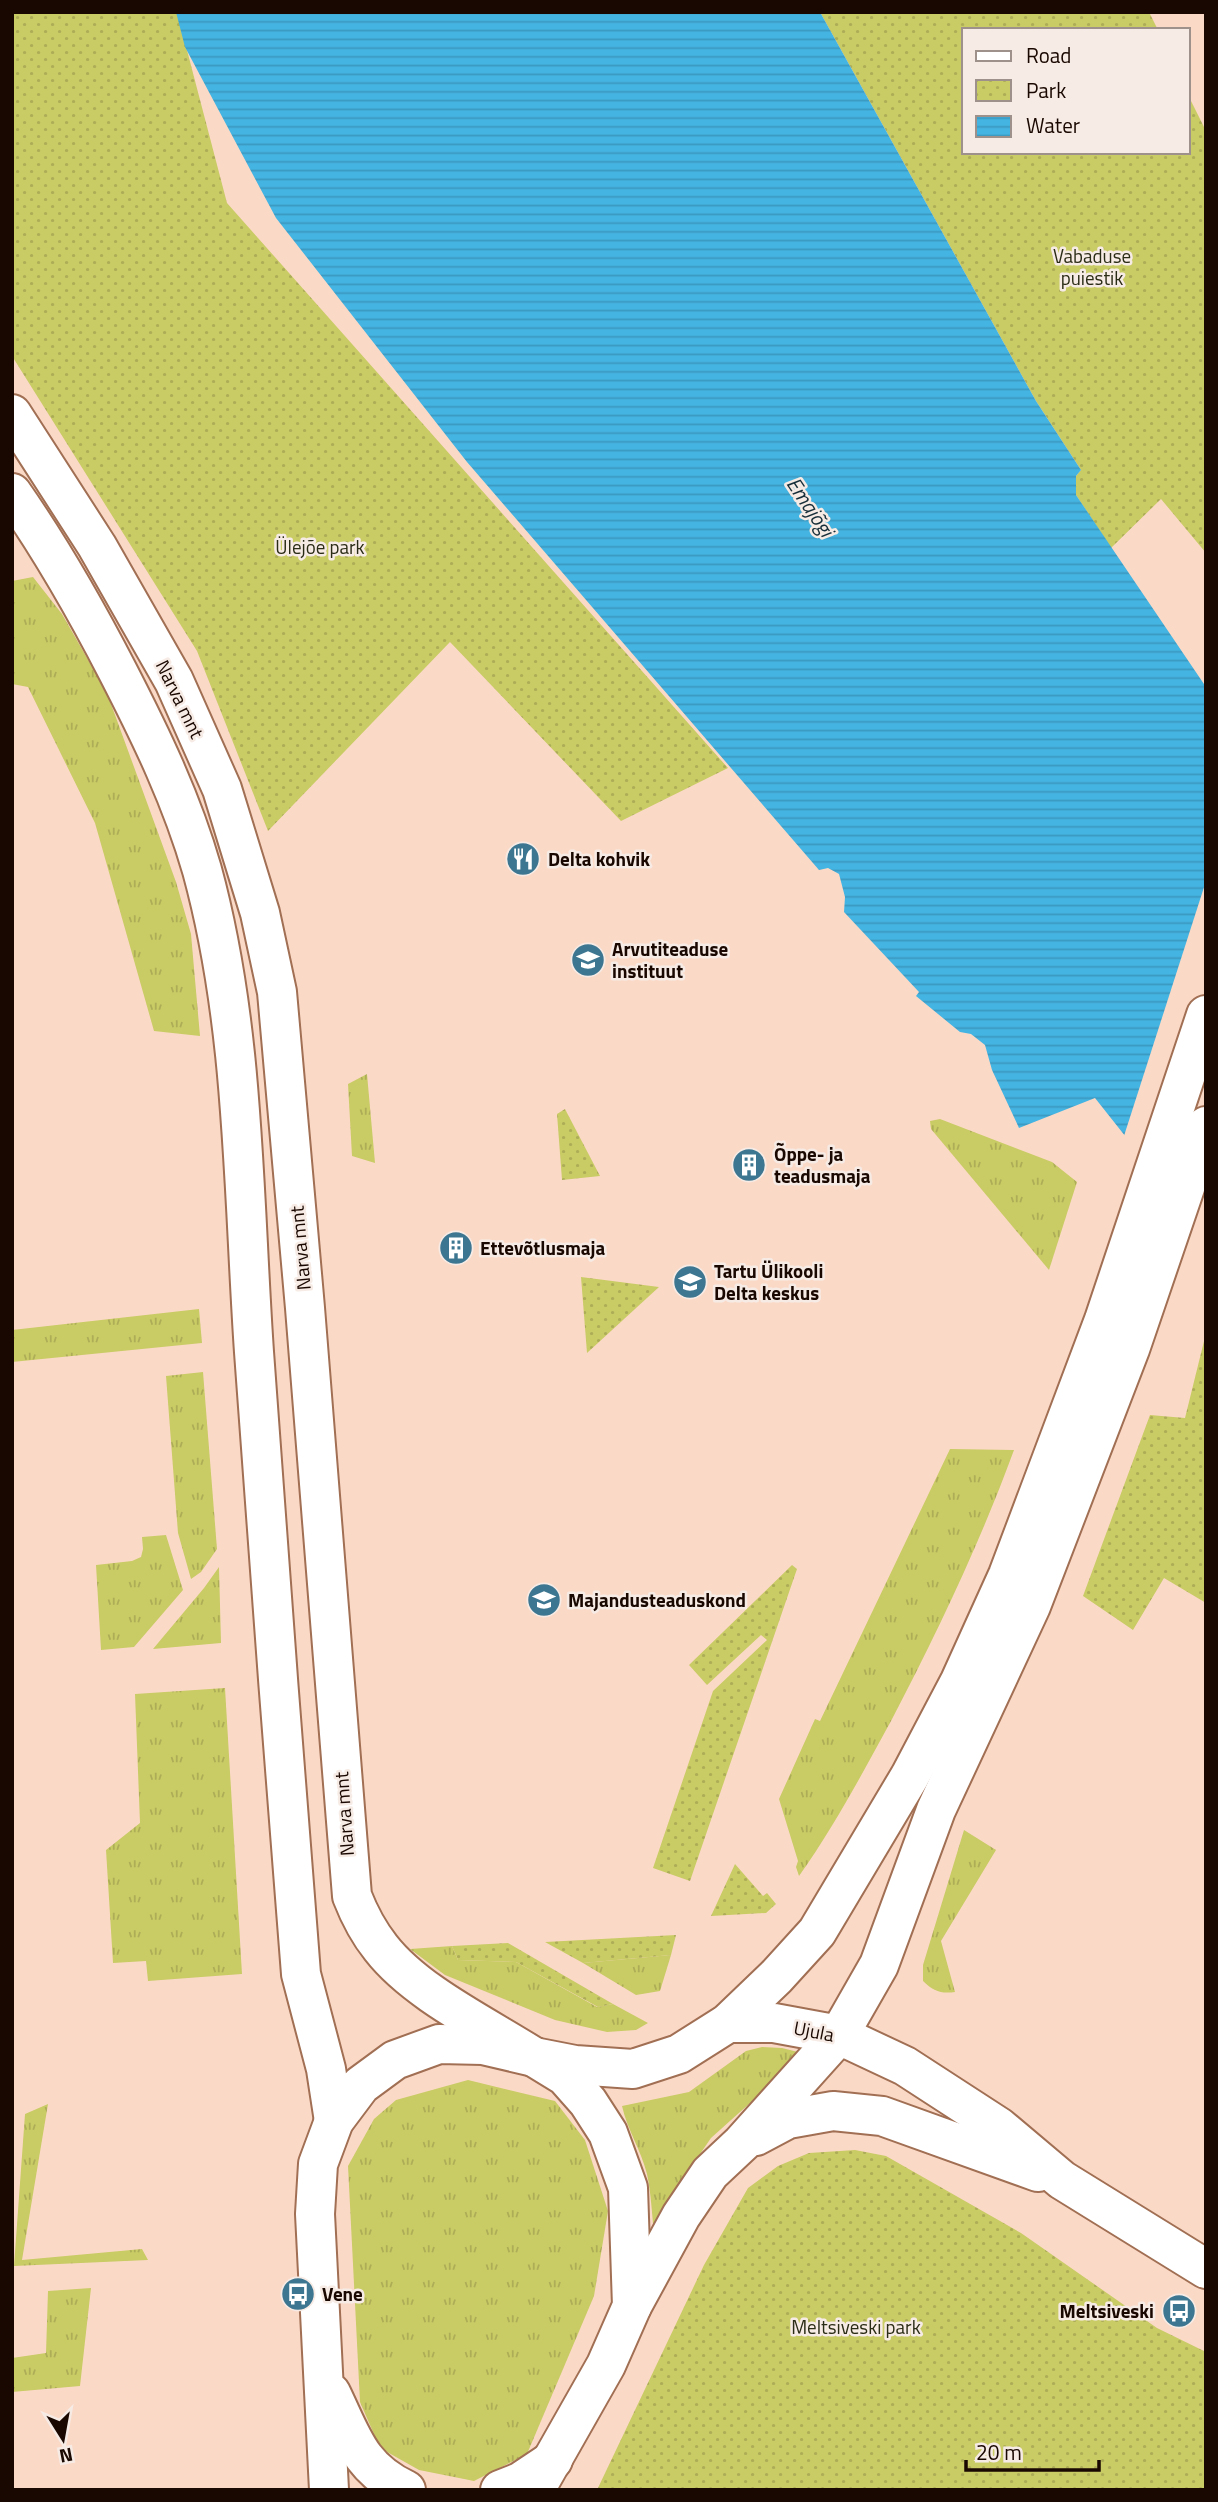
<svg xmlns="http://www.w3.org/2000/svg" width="1218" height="2502" font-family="'Titillium Web',sans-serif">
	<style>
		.grass { fill: url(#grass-tufts) }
		.park { fill: url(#park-dots) }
		.water { fill: url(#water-rules) }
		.pier { fill: #fbd9c7 }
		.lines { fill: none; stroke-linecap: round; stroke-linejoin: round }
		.secondary-casing { stroke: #a16f53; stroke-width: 42 }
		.highway-casing { stroke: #a16f53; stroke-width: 42 }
		.secondary { stroke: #fff; stroke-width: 38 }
		.highway { stroke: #fff; stroke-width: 38 }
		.labels { text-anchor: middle; stroke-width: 5; stroke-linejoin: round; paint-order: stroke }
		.park-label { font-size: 19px; fill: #2b2c16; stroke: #f7ebe5 }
		.street-label { font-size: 19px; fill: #190701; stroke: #f7ebe5 }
		.poi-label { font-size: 19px; font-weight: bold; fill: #190701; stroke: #f7ebe5; text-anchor: start }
		.water-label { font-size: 21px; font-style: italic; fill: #162e39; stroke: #f7ebe5 }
	</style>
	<defs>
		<pattern id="grass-tufts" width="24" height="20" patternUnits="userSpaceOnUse" patternTransform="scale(1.75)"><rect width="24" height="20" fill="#c9cb65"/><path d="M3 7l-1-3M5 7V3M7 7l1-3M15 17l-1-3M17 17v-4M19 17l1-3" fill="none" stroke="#acad56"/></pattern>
		<pattern id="park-dots" width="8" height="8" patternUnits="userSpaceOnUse" patternTransform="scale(1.75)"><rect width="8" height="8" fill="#c9cb65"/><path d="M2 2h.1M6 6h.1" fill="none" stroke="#acad56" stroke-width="1.8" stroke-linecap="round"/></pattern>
		<pattern id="water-rules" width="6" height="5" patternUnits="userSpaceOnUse" patternTransform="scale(1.75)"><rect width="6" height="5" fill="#44b4e2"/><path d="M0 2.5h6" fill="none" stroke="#3b99c0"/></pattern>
	</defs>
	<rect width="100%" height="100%" fill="#fbd9c7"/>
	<!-- grass -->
	<g class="grass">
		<path d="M33,577L62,614L107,693L176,882L191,934L200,1036L154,1031L95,823L28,687L12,684V581Z"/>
		<path d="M367,1074L375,1163L352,1156L348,1084Z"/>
		<path d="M940,1119L1052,1162L1077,1182L1049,1270L931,1129L930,1121Z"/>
		<path d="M199,1309L202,1343L12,1362V1330Z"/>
		<path d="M203,1372L217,1549L201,1572L191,1579L178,1533L166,1376Z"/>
		<path d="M950,1449L1014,1450C980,1543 937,1633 891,1721C862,1774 834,1827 799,1876L796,1867L798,1861L779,1799L815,1719L820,1721Z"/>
		<path d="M166,1535L183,1590L134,1647L101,1650L96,1565L132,1561L141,1557L143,1549L142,1537Z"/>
		<path d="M219,1567L221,1643L153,1649L204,1588Z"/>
		<path d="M225,1688L242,1974L148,1981L146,1961L113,1963L106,1850L140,1823L135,1694Z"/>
		<path d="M964,1830L996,1850L941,1941L955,1992C941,1994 933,1991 923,1981V1965Z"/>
		<path d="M452,1946L458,1960L516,1962L597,2007L613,2004L648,2023L636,2030L607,2032L555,2020L445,1975L410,1949Z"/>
		<path d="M671,1955L660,1991L636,1995L583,1963Z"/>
		<path d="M762,2047L782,2048L798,2052L769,2086L711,2138L676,2189L654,2234C652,2214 651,2193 647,2174C641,2150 627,2129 622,2106L689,2092L746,2051Z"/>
		<path d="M468,2080L555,2101L585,2140L608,2211L594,2296L527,2454L474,2481L419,2470L380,2448L360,2402L348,2166L374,2119L396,2100Z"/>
		<path d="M48,2104L22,2260L142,2249L148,2260L14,2266L25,2114Z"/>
		<path d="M91,2288L80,2386L12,2392V2358L46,2353L48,2291Z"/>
	</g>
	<!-- park -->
	<g class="park">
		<path d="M12,12H177L227,203L728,768L621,821L450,642L268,831L197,651L12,356Z"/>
		<path d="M820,12H1149L1158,30H964V152H1188V95L1206,131V553L1161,499L1111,548L1076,495V476L1081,470L1036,401Z"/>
		<path d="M565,1109L600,1176L562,1180L557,1114Z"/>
		<path d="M581,1277L659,1287L587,1353Z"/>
		<path d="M1206,1333V1603L1164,1578L1133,1630L1083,1596L1150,1415L1185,1418Z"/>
		<path d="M792,1565L797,1569L690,1881L653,1868L713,1691L767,1640L761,1635L707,1685L689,1665Z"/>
		<path d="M735,1864L763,1896L767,1893L776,1904L766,1913L711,1916Z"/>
		<path d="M676,1935L671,1955L583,1963L545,1942Z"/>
		<path d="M508,1943L613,2004L598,2007L516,1962L458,1960L452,1946Z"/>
		<path d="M855,2150L886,2156L1021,2233L1157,2328L1206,2352V2490H597L704,2265L748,2188L778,2166L809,2153Z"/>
	</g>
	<!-- water -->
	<path class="water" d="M176,12H820L1036,401L1081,470L1076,476V495L1206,687V1238L1095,1098L1019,1128L992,1070L985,1045L971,1034L960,1032L916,996L919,992L844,912L845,897L839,874L828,868L819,870L467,462L276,218L185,47Z"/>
	<!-- pier -->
	<path class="pier" d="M1206,881V1242L1123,1139Z"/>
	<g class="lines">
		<!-- secondary casing -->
		<g class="secondary-casing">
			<g id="secondary">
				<path d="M728,2023H774L839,2035L905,2066L999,2127L1062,2180L1206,2269"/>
				<path d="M534,2057L575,2065L633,2069L679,2054L728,2023L776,1977L817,1932L910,1776L960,1681L1008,1575L1104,1320L1206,1015"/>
				<path d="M756,2136L788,2119L833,2111L882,2116L1038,2172"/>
				<path d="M632,2306L681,2216L710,2173L742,2143L839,2035L879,1965L936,1810L1031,1606L1130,1349L1206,1126"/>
			</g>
		</g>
		<!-- highway casing -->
		<g class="highway-casing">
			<g id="highway">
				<path d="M12,414L97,546L174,681L222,789L260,913L277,992L305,1308L352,1896C359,1914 369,1933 381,1948C416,1993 486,2026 534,2057"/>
				<path d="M12,493C52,550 86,610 118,672C151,736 182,800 202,870C245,1027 243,1191 254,1352C268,1559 285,1767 301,1974L326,2069L334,2121"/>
				<path d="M331,2393C352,2436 359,2468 406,2490"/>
				<path d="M329,2490L315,2214L318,2164L334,2121L361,2085L395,2060L439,2044L483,2045L534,2057L565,2076L588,2102L608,2133L628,2188L632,2306L606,2365L535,2490"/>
				<path d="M500,2490L520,2482L553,2460"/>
			</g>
		</g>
		<!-- secondary -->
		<use href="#secondary" class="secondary"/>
		<!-- highway -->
		<use href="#highway" class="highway"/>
	</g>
	<!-- icons -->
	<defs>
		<g id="restaurant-disc" transform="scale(1.75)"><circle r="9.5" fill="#3d7690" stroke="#f7ebe5"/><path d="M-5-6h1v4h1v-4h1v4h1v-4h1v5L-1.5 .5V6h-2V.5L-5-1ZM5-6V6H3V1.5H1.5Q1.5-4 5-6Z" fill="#fff"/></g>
		<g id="university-disc" transform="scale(1.75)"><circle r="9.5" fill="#3d7690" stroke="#f7ebe5"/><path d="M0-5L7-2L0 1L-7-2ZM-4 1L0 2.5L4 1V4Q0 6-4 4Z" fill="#fff"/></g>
		<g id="building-disc" transform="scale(1.75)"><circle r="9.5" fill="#3d7690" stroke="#f7ebe5"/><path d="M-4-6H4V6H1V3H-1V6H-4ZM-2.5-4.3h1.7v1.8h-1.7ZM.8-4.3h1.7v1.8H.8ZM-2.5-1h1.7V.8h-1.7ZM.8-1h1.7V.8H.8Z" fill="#fff"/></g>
		<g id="bus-disc" transform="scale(1.75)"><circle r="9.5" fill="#3d7690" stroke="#f7ebe5"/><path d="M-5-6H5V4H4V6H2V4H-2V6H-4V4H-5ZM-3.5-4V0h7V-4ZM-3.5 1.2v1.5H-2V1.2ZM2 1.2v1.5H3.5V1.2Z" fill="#fff"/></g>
	</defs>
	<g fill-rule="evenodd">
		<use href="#restaurant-disc" x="523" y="859"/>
		<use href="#university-disc" x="588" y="960"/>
		<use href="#building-disc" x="749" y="1165"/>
		<use href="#building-disc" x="456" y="1248"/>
		<use href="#university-disc" x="690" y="1282"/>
		<use href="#university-disc" x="544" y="1600"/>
		<use href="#bus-disc" x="298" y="2294"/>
		<use href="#bus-disc" x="1179" y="2311"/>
	</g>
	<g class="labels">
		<!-- park labels -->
		<g class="park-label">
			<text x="1092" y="263">Vabaduse<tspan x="1092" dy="22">puiestik</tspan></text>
			<text x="320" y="554">Ülejõe park</text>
			<text x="856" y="2334">Meltsiveski park</text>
		</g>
		<!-- street labels -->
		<g class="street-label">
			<text transform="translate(180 699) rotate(64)" y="7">Narva mnt</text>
			<text transform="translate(300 1248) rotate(-95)" y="7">Narva mnt</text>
			<text transform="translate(344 1814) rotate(-94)" y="7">Narva mnt</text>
			<text transform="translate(814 2031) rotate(11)" y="7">Ujula</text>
		</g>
		<!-- poi labels -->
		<g class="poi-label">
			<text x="548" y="866">Delta kohvik</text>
			<text x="612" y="956">Arvutiteaduse<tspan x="612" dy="22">instituut</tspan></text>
			<text x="774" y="1161">Õppe- ja<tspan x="774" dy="22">teadusmaja</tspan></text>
			<text x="480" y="1255">Ettevõtlusmaja</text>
			<text x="714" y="1278">Tartu Ülikooli<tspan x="714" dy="22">Delta keskus</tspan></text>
			<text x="568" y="1607">Majandusteaduskond</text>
			<text x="322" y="2301">Vene</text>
			<text x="1154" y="2318" text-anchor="end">Meltsiveski</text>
		</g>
		<!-- water labels -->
		<g class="water-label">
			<text transform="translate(810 507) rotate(56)" y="7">Emajõgi</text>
		</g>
	</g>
	<!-- border -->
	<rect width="1218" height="2502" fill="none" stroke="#190701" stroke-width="28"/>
	<!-- legend -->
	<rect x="962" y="28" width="228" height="126" fill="#f7ebe5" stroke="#9e908a" stroke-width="2"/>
	<rect x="976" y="51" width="35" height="10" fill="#ffffff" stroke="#9e908a" stroke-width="2"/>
	<text x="1026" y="63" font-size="21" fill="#190701">Road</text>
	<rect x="976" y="80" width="35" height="21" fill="url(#park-dots)" stroke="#9e908a" stroke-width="2"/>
	<text x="1026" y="98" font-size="21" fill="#190701">Park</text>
	<rect x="976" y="116" width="35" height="21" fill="url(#water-rules)" stroke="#9e908a" stroke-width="2"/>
	<text x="1026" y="133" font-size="21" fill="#190701">Water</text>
	<!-- north arrow -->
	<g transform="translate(63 2439) rotate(169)" stroke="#f7ebe5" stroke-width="5" paint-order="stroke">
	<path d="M0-5L12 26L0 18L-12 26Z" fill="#190701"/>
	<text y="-10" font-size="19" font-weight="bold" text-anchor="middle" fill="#190701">N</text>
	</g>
	<!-- scale -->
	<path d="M966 2460v10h133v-10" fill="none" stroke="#190701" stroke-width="3.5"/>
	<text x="976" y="2460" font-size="21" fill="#190701" stroke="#f7ebe5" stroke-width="5" paint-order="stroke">20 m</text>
</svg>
